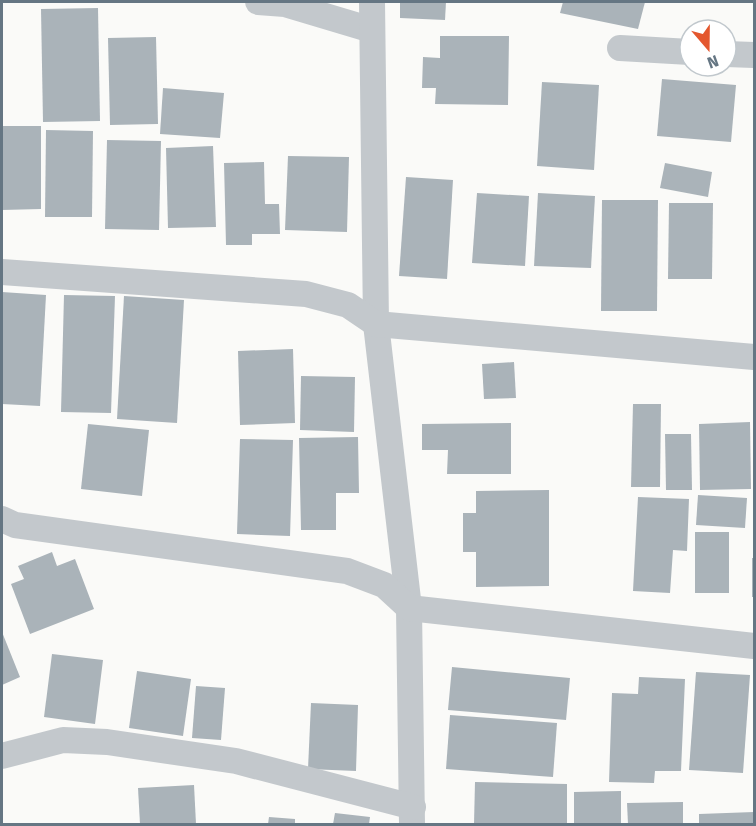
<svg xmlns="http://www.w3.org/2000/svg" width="756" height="826" font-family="'Fira Sans',sans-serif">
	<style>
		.building { fill: #aab3b9 }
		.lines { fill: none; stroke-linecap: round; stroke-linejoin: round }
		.minor { stroke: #c3c8cc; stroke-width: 26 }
	</style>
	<rect width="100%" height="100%" fill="#fafaf8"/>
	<!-- building -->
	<g class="building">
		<path d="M400,2H446L445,20L400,18Z"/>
		<path d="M563,2H645L638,29L560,13Z"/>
		<path d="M98,8L100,121L43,122L41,9Z"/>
		<path d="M440,36H509L508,105L435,104L436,88H422L423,57L440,58Z"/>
		<path d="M156,37L158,124L110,125L108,38Z"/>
		<path d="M662,79L736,85L731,142L657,136Z"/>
		<path d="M542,82L599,85L594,170L537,166Z"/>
		<path d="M163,88L224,93L220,138L160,134Z"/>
		<path d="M2,126H41V209L2,210Z"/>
		<path d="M46,130L93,131L92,217H45Z"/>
		<path d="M107,140L161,141L159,230L105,229Z"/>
		<path d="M213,146L216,227L168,228L166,148Z"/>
		<path d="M288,156L349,157L347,232L285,230Z"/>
		<path d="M264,162L265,204H279L280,234H252V245H226L224,163Z"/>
		<path d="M665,163L712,172L708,197L660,188Z"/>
		<path d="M406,177L453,180L447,279L399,276Z"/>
		<path d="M477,193L529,196L525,266L472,263Z"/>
		<path d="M538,193L595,196L591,268L534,266Z"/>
		<path d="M602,200H658L657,311H601Z"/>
		<path d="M669,203H713L712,279H668Z"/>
		<path d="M2,292L46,295L40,406L2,404Z"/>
		<path d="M64,295L115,296L111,413L61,412Z"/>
		<path d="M124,296L184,300L177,423L117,419Z"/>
		<path d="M293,349L295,423L240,425L238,351Z"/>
		<path d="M514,362L516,398L484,399L482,364Z"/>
		<path d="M301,376L355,377L354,432L300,430Z"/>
		<path d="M633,404H661L660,487H631Z"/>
		<path d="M750,422L751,489L700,490L699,424Z"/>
		<path d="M511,423V474H447L448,450H422V424Z"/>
		<path d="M88,424L149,430L142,496L81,489Z"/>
		<path d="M665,434H691L692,490H666Z"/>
		<path d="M358,437L359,493H336V530H301L299,438Z"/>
		<path d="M240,439L293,440L290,536L237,534Z"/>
		<path d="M549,490V586L476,587V552H463V513H476V491Z"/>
		<path d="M698,495L747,498L745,528L696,525Z"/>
		<path d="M638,497L689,499L687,551L673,550L670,593L633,591Z"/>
		<rect x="695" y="532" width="34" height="61"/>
		<path d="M52,552L57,566L75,559L94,609L30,634L11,584L24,579L18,566Z"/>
		<rect x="752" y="558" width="2" height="39"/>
		<path d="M2,632L20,677L2,685Z"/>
		<path d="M52,654L103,660L95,724L44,717Z"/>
		<path d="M452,667L570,678L566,720L448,710Z"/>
		<path d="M137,671L191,679L183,736L129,728Z"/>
		<path d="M696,672L750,675L743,773L689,770Z"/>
		<path d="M639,677L685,679L681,771H655L654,783L609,782L612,693L638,694Z"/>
		<path d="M196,686L225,688L221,740L192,738Z"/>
		<path d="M311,703L358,705L356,771L308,769Z"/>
		<path d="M450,715L557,723L553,777L446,769Z"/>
		<path d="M475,782L567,784V824H474Z"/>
		<path d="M194,785L196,824H140L138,788Z"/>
		<path d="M621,791V824H574V792Z"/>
		<path d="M683,802V824H628L627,803Z"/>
		<path d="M754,812V824H699V814Z"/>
		<path d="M335,813L370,817L369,824H333Z"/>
		<path d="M269,817L295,819V824H268Z"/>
	</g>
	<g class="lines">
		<!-- minor -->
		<g class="minor">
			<path d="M258,2L285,4L372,30"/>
			<path d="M372,2L376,324L409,608L412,824"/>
			<path d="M620,48L690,52"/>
			<path d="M726,54L754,55"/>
			<path d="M2,272L306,294L348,305L376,324L754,357"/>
			<path d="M2,519L15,525L347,571L384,585L409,608L754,646"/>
			<path d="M2,756L63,740L107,742L236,761L413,807"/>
		</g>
	</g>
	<!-- border -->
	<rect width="756" height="826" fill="none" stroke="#657683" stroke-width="6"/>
	<!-- north arrow -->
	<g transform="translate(708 48) rotate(160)"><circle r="28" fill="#ffffff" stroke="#c1c8cd" stroke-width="1.5"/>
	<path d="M0-4.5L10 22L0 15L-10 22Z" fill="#e4572e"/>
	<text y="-9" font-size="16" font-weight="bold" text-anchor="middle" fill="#657683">N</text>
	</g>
</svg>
